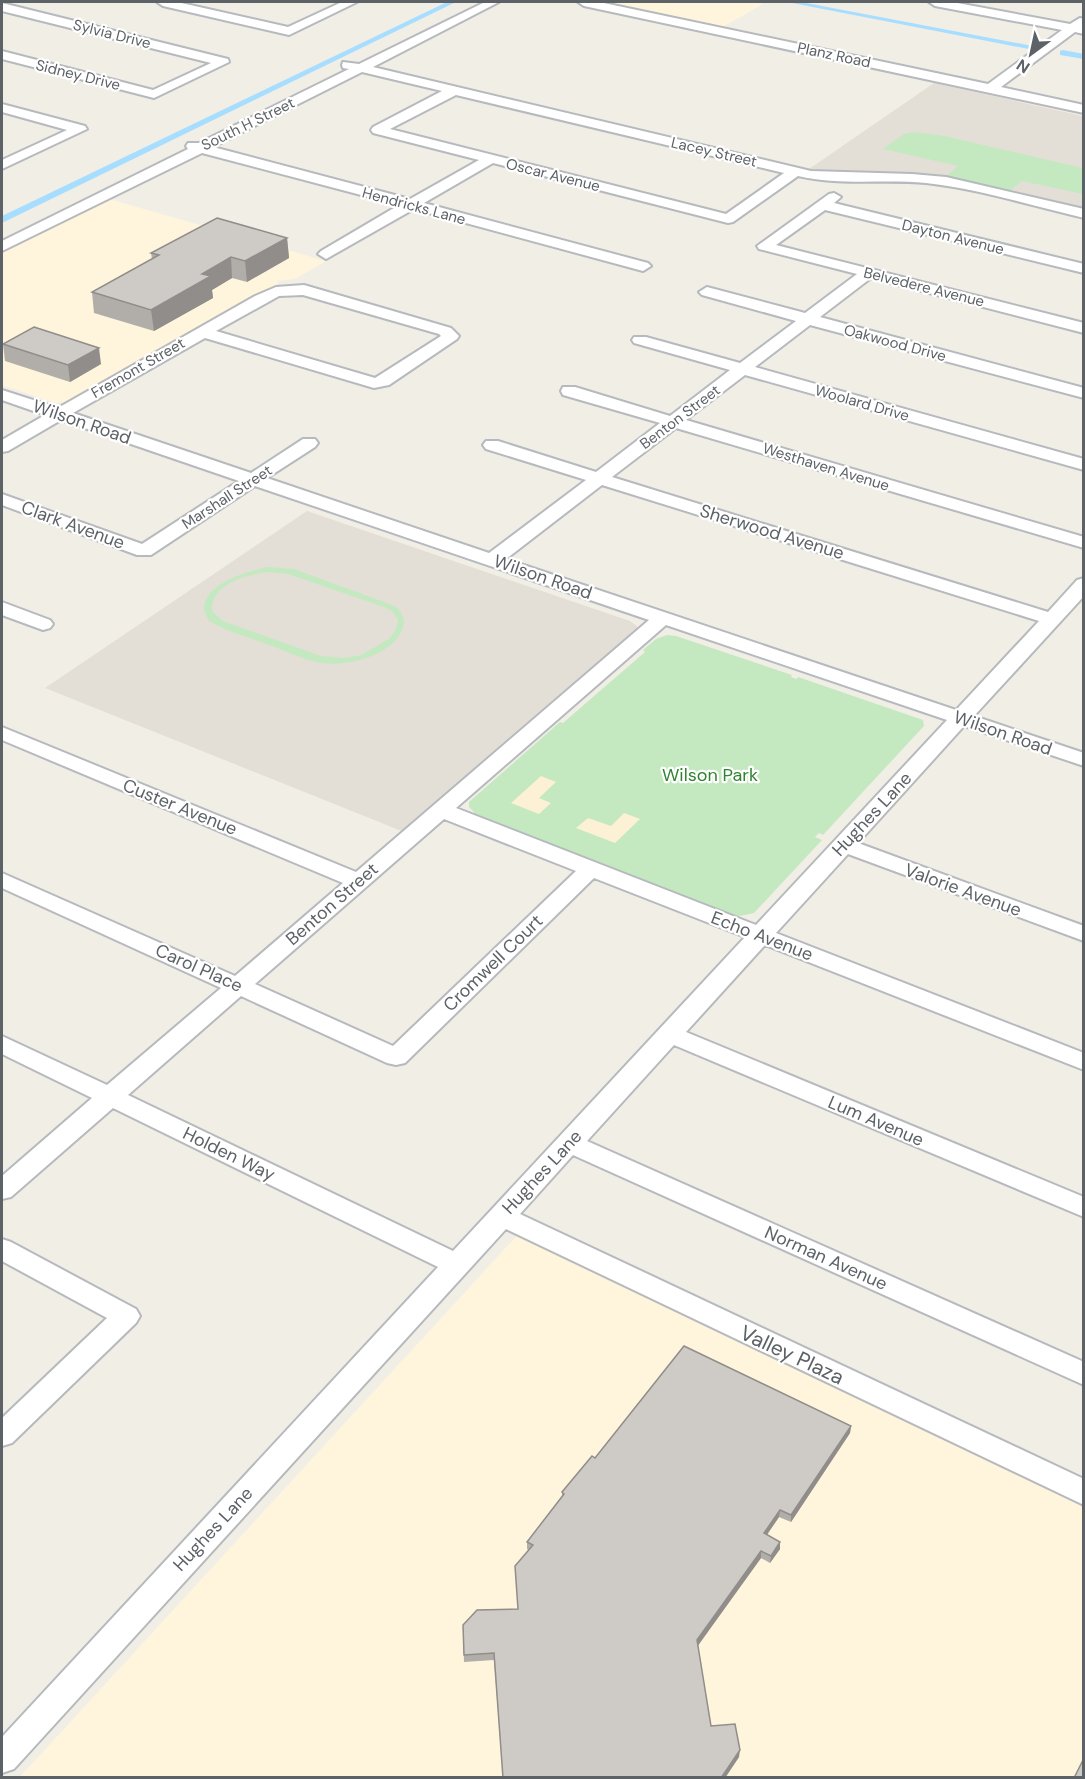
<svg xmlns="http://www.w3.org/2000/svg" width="1085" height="1779" font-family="'DM Sans',sans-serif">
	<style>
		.commercial { fill: #fff5dc }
		.education { fill: #e3dfd7 }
		.green { fill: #c4e9c1; fill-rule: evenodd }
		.sand { fill: #fdf1d5 }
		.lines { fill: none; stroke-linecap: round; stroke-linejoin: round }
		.canal { fill: #a7deff; fill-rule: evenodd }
		.minor-casing { stroke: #b6b9bd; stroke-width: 4 }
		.minor { fill: #fff; fill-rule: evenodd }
		.wall { fill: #b1aea9 }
		.shaded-wall { fill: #908d8a }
		.building { fill: #cecac5; stroke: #908d8a; stroke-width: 1.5 }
		.labels { text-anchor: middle; stroke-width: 4.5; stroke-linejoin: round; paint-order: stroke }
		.far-street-label { font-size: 15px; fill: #5d6267; stroke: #fff }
		.street-label { font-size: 18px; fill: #5d6267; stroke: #fff }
		.park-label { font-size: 18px; fill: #308430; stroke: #fff }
		.near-street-label { font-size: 21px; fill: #5d6267; stroke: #fff }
	</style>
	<rect width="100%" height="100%" fill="#f1eee6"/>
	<!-- commercial -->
	<g class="commercial">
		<path d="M605,2H752L763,4L721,28Z"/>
		<path d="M109,199L326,261L295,279L278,281V284L71,401L55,403L2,385V253Z"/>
		<path d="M522,1230L1083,1507V1777L19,1778Z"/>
	</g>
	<!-- education -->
	<g class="education">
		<path d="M934,83L1083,116V211L970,184L806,171Z"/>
		<path d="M307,511L630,621L637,626V632L404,832L45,688Z"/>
	</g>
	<!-- green -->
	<g class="green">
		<path d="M914,132L945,136L1083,168V194L1022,181L1010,191L945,177L958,166L883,149L904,134Z"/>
		<path d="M268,567L294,569L395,606C403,613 406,619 402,630C392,656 346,667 321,663C303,660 286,651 269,645C249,637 227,632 209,621C187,589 246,571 268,567ZM267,572L288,574L384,607L393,612L398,620L396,629L389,639L361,655L344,658L321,656L223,621L212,611C211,584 246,575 267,572Z"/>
		<path d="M667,635L676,636L792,675L791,677L796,679L798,677L923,720L924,726L823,835L819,833L815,837L822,840L754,913L740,916L731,915L473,814L474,812L469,807V802L560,722L563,723L645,652L643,650L656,639Z"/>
	</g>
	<!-- sand -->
	<g class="sand">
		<path d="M541,776L556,782L539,798L551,803L539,814L511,803Z"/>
		<path d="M624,813L640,819L615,843L576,828L588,818L611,826Z"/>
	</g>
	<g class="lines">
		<!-- canal -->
		<g class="canal">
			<path d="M447,2H456L2,223V216Z"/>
			<path d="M787,2H801L1038,47L1034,50Z"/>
			<path d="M1063,50L1084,54V59L1060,55V51Z"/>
		</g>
		<!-- minor casing -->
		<g class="minor-casing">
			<g id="minor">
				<path d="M157,2H177L288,27L342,2H357L289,35L163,6Z"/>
				<path d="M485,2H499L373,67L811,171L912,174L946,177L1084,209V218C1032,206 980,189 926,183C884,179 841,186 798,176L733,222L728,223L493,163L424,203L648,263L651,266L643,271L414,209L326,259L318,254L321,251L399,205L202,153L2,251V241L188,149L186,146L188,143H199L349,69L343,68L342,65L343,62L359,64ZM362,72L442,91L373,127L371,130L373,133L479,160L410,199L213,147ZM456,95L784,173L726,214L390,129Z"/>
				<path d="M578,2H599L988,84L1062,30L935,6L929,2H952L1070,24L1080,18L1084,19V34L1075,32L1001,87L1084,105V113L584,6Z"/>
				<path d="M2,3L228,59L229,62L154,98L2,59V51L153,90L211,63L2,11Z"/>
				<path d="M2,104L85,126L87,129L2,169V160L67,130L2,112Z"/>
				<path d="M834,193L841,197L834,203L1084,264V273L825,210L776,245L1084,323V333L871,278L820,317L1084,388V398L810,325L755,367L1084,459V470L745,375L686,420L1084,537V548L676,428L612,477L1048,612L1077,580L1084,578V596L974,716L1084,753V766L964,726L858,843L1084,926V941L848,854L776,933L1084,1053V1070L765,945L686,1032L1084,1197V1217L674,1045L587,1141L1084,1362V1385L573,1155L520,1214L1084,1479V1505L506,1229L14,1769L2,1773V1737L438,1267L113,1108L11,1197L2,1199V1176L92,1098L2,1054V1036L107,1085L221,988L2,888V873L235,976L343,883L2,740V727L356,872L649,620L255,486L151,555H137L2,505V494L142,544L239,481L61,420L8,451L2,452V440L45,415L2,400V390L58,408L255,296L276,287L304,285L451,328L459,336L457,339L389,385L374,388L205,338L73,413L251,473L303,439H315L318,443L315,447L267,478L489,553L586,480L486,449L483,445L486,441H498L596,472L660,423L563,395L561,391L563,387H575L670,416L730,370L634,343L632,340L634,337H646L740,363L796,321L702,295L699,292L707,287L805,313L857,274L759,249L757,246L829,194ZM303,295L439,334L441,336L375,378L216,331L279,296ZM602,485L1039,621L956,710L506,559ZM666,625L947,720L756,925L456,808ZM444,819L576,871L393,1046L255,984ZM594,878L745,937L453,1251L128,1095L241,996L387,1063L396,1065L405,1063Z"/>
				<path d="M2,602L50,620L53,624L50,628L43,630L2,615Z"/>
				<path d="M2,1239L11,1242L136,1309L140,1316L136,1323L12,1443L2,1446V1418L107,1318L2,1261Z"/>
			</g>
		</g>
		<!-- minor -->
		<use href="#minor" class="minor"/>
	</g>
	<!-- wall -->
	<g class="wall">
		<path d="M287,238L289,258L247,282L232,278L212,290L213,298L154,331L94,313L92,292L152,259L151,253Z"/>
		<path d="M3,344L101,364L70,382L5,361Z"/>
		<path d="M851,1426L850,1433L791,1522L779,1517L767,1535L780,1542V1549L770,1563L761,1558L698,1645L711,1726L739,1757L725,1778H503L494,1660L464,1662L463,1625L518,1609L515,1566L529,1550L527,1549V1542L562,1497V1492L595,1458Z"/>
	</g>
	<!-- shaded-wall -->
	<g class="shaded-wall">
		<path d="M287,238L289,258L247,282L245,261Z"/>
		<path d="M231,257L232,278L212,290L213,298L154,331L151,310L202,274Z"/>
		<path d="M99,348L101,364L70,382L68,365Z"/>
		<path d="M851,1426L850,1433L791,1522V1515Z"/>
		<path d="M780,1510L779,1517L763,1540L764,1533Z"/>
		<path d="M780,1542V1549L770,1563L771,1556Z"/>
		<path d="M761,1551V1558L697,1647V1640Z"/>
		<path d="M740,1750L739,1757L725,1778H721Z"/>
	</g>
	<!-- building -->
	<g class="building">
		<path d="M217,218L287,238L245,261L231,257L202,274L211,276L151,310L92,292L159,255L151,253Z"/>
		<path d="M34,327L99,348L68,365L3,344Z"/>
		<path d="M684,1346L851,1426L791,1515L780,1510L764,1533L780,1542L771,1556L761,1551L697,1640L711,1726L735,1724L740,1750L721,1778H503L494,1653L464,1655L463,1625L477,1610L518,1609L515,1566L533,1545L527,1542L564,1494L562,1492L592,1456L595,1458Z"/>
		<path d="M1083,1760V1778H1074Z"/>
	</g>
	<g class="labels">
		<!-- far-street labels -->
		<g class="far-street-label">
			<text transform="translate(112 34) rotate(14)" y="5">Sylvia Drive</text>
			<text transform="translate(834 55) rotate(12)" y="5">Planz Road</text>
			<text transform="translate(78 75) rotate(14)" y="5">Sidney Drive</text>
			<text transform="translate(248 124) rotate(-26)" y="5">South H Street</text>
			<text transform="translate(714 152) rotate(13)" y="5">Lacey Street</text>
			<text transform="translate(553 175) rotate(14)" y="5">Oscar Avenue</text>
			<text transform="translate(414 206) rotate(15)" y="5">Hendricks Lane</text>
			<text transform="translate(953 237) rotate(14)" y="5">Dayton Avenue</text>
			<text transform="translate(924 287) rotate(14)" y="5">Belvedere Avenue</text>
			<text transform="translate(895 343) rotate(15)" y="5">Oakwood Drive</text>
			<text transform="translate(138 368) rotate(-30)" y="5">Fremont Street</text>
			<text transform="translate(862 403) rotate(16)" y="5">Woolard Drive</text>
			<text transform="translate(680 417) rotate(-37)" y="5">Benton Street</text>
			<text transform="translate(826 467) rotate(17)" y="5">Westhaven Avenue</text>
			<text transform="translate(227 497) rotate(-33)" y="5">Marshall Street</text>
		</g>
		<!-- street labels -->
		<g class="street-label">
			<text transform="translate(82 422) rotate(19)" y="6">Wilson Road</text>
			<text transform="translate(73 525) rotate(20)" y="6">Clark Avenue</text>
			<text transform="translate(772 532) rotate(17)" y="6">Sherwood Avenue</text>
			<text transform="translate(543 577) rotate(19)" y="6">Wilson Road</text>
			<text transform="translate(1003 733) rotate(19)" y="6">Wilson Road</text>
			<text transform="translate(180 807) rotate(22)" y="6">Custer Avenue</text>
			<text transform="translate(872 814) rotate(-47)" y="6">Hughes Lane</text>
			<text transform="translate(963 890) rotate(20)" y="6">Valorie Avenue</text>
			<text transform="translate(332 904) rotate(-41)" y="6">Benton Street</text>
			<text transform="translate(762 936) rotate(21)" y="6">Echo Avenue</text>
			<text transform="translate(493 963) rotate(-44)" y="6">Cromwell Court</text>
			<text transform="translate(199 968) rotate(24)" y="6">Carol Place</text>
			<text transform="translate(876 1121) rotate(23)" y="6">Lum Avenue</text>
			<text transform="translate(229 1154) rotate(26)" y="6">Holden Way</text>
			<text transform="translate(542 1172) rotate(-47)" y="6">Hughes Lane</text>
			<text transform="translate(826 1258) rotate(24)" y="6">Norman Avenue</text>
			<text transform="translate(213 1529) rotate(-47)" y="6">Hughes Lane</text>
		</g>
		<!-- park labels -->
		<g class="park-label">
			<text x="710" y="781">Wilson Park</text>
		</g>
		<!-- near-street labels -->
		<g class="near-street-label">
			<text transform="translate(792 1355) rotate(25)" y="7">Valley Plaza</text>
		</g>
	</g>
	<!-- border -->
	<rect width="1085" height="1779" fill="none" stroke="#5d6267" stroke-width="6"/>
	<!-- north arrow -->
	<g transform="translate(1031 54) rotate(213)" stroke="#ffffff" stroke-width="4.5" paint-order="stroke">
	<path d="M0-4.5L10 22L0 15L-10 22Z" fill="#5d6267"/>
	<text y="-9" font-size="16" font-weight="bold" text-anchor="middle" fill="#5d6267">N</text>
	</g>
</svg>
